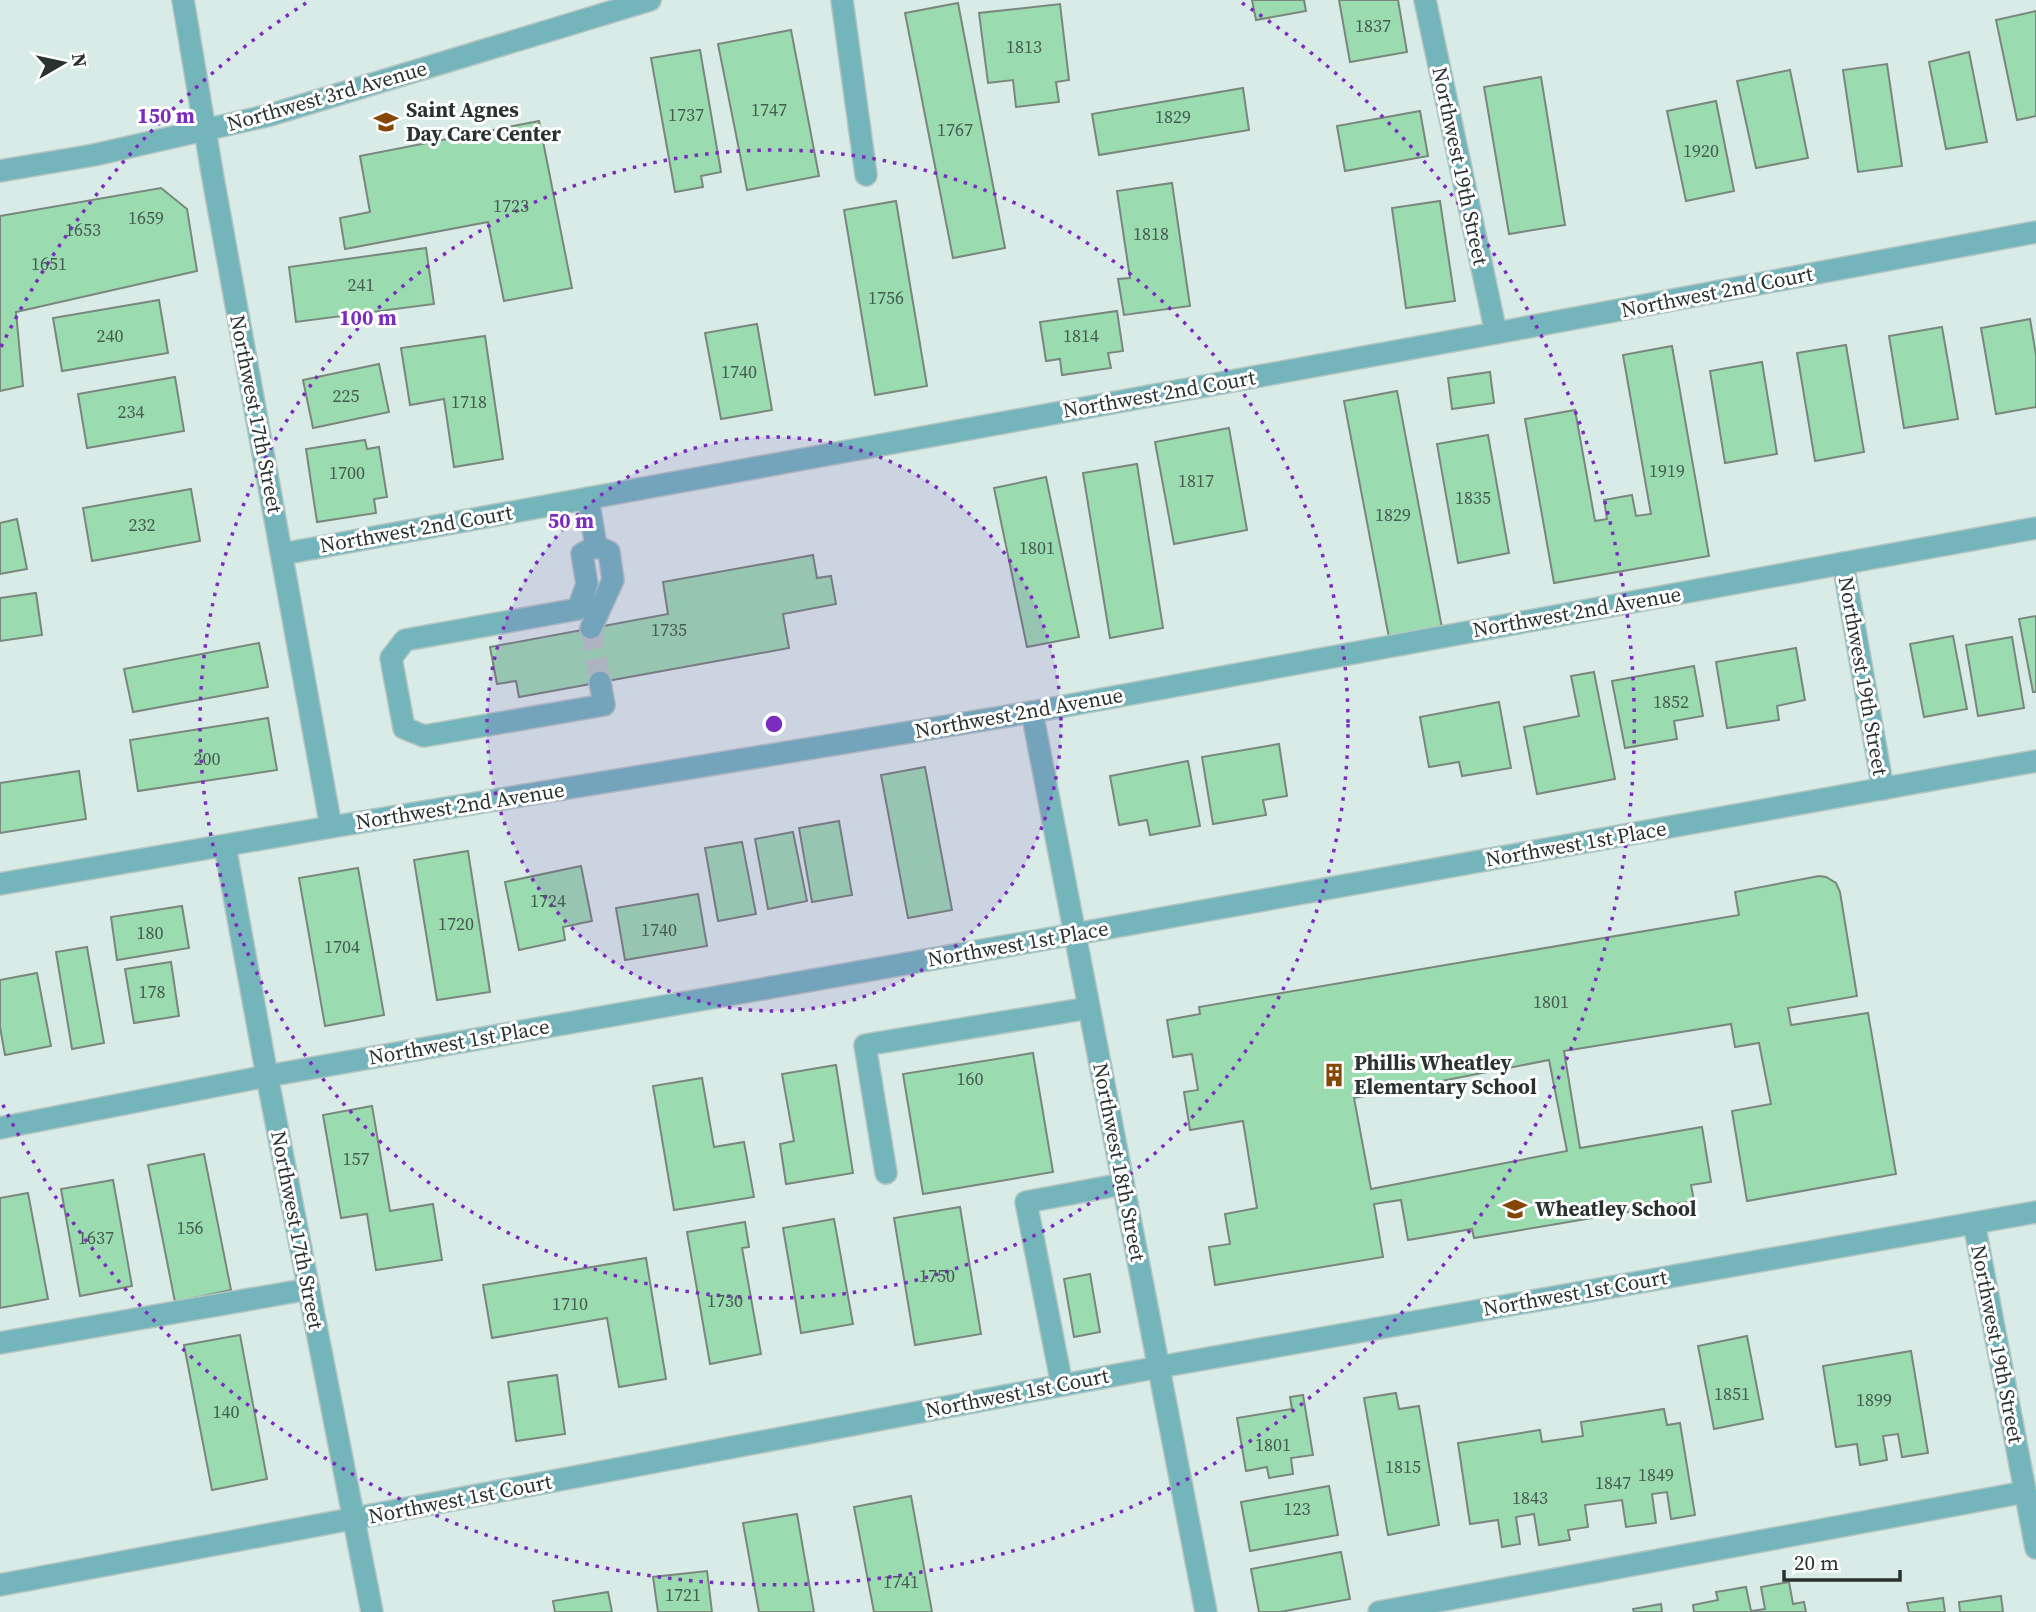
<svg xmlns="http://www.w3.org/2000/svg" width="2036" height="1612" font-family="'Source Serif 4',serif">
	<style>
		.building { fill: #9adbb0; stroke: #79877d; stroke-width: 2; fill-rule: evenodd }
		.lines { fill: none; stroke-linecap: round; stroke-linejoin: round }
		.minor-tunnel { stroke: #b5c6c2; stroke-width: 21; stroke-dasharray: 21 10; stroke-linecap: butt }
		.minor-casing { stroke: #b5c6c2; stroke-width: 24 }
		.minor { stroke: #73b5bb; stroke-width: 21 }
		.ring { fill: none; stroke: #7b2cbf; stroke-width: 3.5; stroke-dasharray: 3.5 7 }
		.labels { text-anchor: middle; stroke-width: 6; stroke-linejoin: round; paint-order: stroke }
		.number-label { font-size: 18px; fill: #465c50 }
		.street-label { font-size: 21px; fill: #2a3230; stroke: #fff }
		.poi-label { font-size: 21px; font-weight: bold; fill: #2a3230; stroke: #fff; text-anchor: start }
		.centre { fill: #7b2cbf; stroke: #fff; stroke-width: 3.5 }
		.ring-label { font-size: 21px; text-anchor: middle; font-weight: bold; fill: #7b2cbf; stroke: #fff; stroke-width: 6; stroke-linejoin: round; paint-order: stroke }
	</style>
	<rect width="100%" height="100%" fill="#d8ebe6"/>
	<!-- building -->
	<g class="building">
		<path d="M1252,0H1304L1306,11L1256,20Z"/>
		<path d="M1339,0H1398L1407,52L1350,62Z"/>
		<path d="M958,3L1005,248L953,258L905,13Z"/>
		<path d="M1060,4L1069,80L1056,82L1059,102L1016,107L1013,80L988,83L979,13Z"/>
		<path d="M2036,11V116L2017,120L1996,20Z"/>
		<path d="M791,30L819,176L747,190L718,44Z"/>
		<path d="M700,50L721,172L701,176L703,187L675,192L651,58Z"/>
		<path d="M1969,52L1987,142L1946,149L1929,62Z"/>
		<path d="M1887,64L1902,166L1858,172L1843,70Z"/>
		<path d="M1790,70L1808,158L1756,168L1737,81Z"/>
		<path d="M1541,77L1565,225L1509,234L1484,87Z"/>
		<path d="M1243,88L1249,130L1099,155L1092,114Z"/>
		<path d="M1716,101L1734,191L1686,201L1667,111Z"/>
		<path d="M1420,111L1428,156L1345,171L1337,126Z"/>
		<path d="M539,121L572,288L504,301L488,222L345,249L340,218L370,212L360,156Z"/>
		<path d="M1172,183L1190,306L1124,315L1118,279L1130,278L1117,191Z"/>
		<path d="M161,188L187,209L197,271L16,312L23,386L0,391V216Z"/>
		<path d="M896,201L927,386L875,395L844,210Z"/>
		<path d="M1440,201L1455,301L1406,308L1392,208Z"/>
		<path d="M426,248L434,304L296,322L289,267Z"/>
		<path d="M159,300L168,353L62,371L53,318Z"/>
		<path d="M1117,311L1123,351L1108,353L1111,368L1062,375L1060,359L1046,361L1040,322Z"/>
		<path d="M2030,319L2036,355V407L1996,414L1981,328Z"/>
		<path d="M757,324L772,410L721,419L705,333Z"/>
		<path d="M1942,327L1958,419L1904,428L1889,336Z"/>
		<path d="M485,336L503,459L454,467L444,399L410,405L401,348Z"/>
		<path d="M1846,345L1864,452L1815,461L1797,353Z"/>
		<path d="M1672,346L1709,556L1554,583L1525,419L1575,410L1595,521L1607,519L1604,500L1632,495L1636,516L1651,514L1623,355Z"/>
		<path d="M1762,362L1777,454L1725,463L1710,371Z"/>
		<path d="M379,364L389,412L313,428L303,380Z"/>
		<path d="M1490,372L1494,403L1452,409L1448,378Z"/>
		<path d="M175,377L184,431L87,448L78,394Z"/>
		<path d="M1397,391L1442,628L1389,638L1344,401Z"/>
		<path d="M1229,428L1247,530L1174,544L1155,442Z"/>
		<path d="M1488,435L1509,553L1458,563L1437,444Z"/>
		<path d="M365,440L367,449L379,447L387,497L374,499L376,513L317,522L306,449Z"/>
		<path d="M1137,464L1163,628L1110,638L1083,473Z"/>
		<path d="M1046,477L1079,637L1027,647L994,488Z"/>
		<path d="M191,489L200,541L92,561L83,508Z"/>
		<path d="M17,519L27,569L0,574V523Z"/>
		<path d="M813,555L817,578L831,576L836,604L783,614L789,648L519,697L516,681L497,684L490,647L668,614L663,582Z"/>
		<path d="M36,593L42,635L0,641V598Z"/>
		<path d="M2036,616V692H2033L2019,619Z"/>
		<path d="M1953,636L1967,709L1924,717L1910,644Z"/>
		<path d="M2012,637L2024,708L1978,716L1966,645Z"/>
		<path d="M259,643L268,687L133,712L124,669Z"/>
		<path d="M1796,648L1805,700L1777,706L1779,720L1727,728L1716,662Z"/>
		<path d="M1694,666L1703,716L1674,721L1677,739L1625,748L1612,681Z"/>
		<path d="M1594,672L1615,779L1537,794L1524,727L1579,716L1571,676Z"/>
		<path d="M1499,702L1511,768L1462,776L1459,762L1429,767L1420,717Z"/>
		<path d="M268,718L277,770L138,791L130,740Z"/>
		<path d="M1279,744L1287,796L1263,800L1266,815L1213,824L1202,757Z"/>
		<path d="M1188,761L1200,826L1150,835L1147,820L1119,825L1110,776Z"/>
		<path d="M925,767L952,910L908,918L881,775Z"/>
		<path d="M79,771L86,819L0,833V783Z"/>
		<path d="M839,821L852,895L812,902L799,828Z"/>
		<path d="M793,832L807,901L768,909L755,839Z"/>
		<path d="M742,842L756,914L718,921L705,848Z"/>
		<path d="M468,851L490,992L437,1000L414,860Z"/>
		<path d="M581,866L592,921L563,927L565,940L519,950L505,882Z"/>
		<path d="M358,868L384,1015L325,1026L299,878Z"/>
		<path d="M1819,876L1826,877L1836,883L1840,892L1857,996L1788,1008L1791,1025L1868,1013L1896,1174L1747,1201L1732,1111L1771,1104L1759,1043L1735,1047L1731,1024L1564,1051L1580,1148L1702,1127L1711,1182L1691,1185L1694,1201L1474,1238L1472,1229L1408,1240L1401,1200L1374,1204L1383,1257L1215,1285L1209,1247L1230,1244L1225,1214L1257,1208L1243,1121L1190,1130L1184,1092L1198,1090L1192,1054L1173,1057L1167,1020L1200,1014L1199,1007L1739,915L1735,892ZM1549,1060L1567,1151L1371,1189L1354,1098Z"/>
		<path d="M698,894L707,946L625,960L616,908Z"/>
		<path d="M182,906L189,948L117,960L111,917Z"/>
		<path d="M87,947L104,1043L72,1049L56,952Z"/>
		<path d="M171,962L179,1016L134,1023L125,969Z"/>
		<path d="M37,973L51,1046L5,1055L0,1027V980Z"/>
		<path d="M1033,1053L1053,1172L923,1194L903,1074Z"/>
		<path d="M836,1065L853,1173L786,1184L780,1144L794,1141L782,1074Z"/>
		<path d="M702,1078L714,1147L744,1142L754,1197L674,1210L653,1086Z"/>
		<path d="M372,1106L390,1211L433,1204L442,1260L376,1270L367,1214L341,1218L323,1115Z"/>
		<path d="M204,1154L231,1290L175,1302L148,1165Z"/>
		<path d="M113,1180L132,1286L80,1296L61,1189Z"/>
		<path d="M28,1193L48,1299L0,1308V1198Z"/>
		<path d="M960,1207L981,1334L915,1345L894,1218Z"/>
		<path d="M834,1219L853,1324L801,1333L783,1228Z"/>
		<path d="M745,1222L749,1247L742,1248L761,1354L710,1364L687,1232Z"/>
		<path d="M646,1258L666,1379L619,1387L607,1318L492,1338L483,1285Z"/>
		<path d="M1090,1274L1100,1332L1074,1337L1064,1279Z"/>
		<path d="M240,1335L267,1479L212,1490L184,1345Z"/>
		<path d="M1747,1336L1763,1419L1714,1429L1698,1346Z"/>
		<path d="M1911,1351L1928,1453L1902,1457L1898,1434L1883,1436L1887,1460L1860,1465L1857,1444L1836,1447L1823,1366Z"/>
		<path d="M557,1375L565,1434L516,1441L508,1382Z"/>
		<path d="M1396,1393L1399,1409L1419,1406L1439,1525L1388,1535L1364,1398Z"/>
		<path d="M1303,1395L1313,1455L1291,1458L1293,1474L1269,1478L1267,1467L1246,1471L1237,1418L1292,1409L1290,1397Z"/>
		<path d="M1664,1409L1667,1425L1680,1423L1695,1515L1671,1519L1667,1492L1652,1494L1656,1523L1626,1527L1622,1500L1585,1505L1588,1527L1568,1530L1570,1540L1539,1545L1534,1514L1516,1517L1520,1544L1502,1547L1498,1520L1470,1524L1458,1443L1540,1430L1542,1442L1583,1436L1581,1422Z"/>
		<path d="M1329,1486L1338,1535L1250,1551L1241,1502Z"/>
		<path d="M911,1496L932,1612H874L854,1507Z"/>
		<path d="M797,1514L814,1612H759L743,1523Z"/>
		<path d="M1341,1552L1350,1599L1280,1612H1259L1251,1569Z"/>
		<path d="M707,1571L712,1612H658L653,1577Z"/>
		<path d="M1789,1582L1793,1604L1804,1602L1806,1612H1694L1693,1605L1718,1600L1716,1592L1746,1587L1751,1611L1765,1609L1761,1587Z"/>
		<path d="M608,1592L612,1612H555L553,1601Z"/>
		<path d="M2001,1596L2003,1612H1960L1959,1602Z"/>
		<path d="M1943,1598L1945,1612H1909L1907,1603Z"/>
		<path d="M1661,1604L1662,1612H1634L1633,1609Z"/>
	</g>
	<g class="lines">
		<!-- minor-tunnel -->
		<path class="minor-tunnel" d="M591,628L600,682"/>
		<!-- minor casing -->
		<g class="minor-casing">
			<g id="minor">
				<path d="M183,0L213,178L331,827"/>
				<path d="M842,0L866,175"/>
				<path d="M1425,0L1496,333"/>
				<path d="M0,171L94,155L270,115L650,0"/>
				<path d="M588,498L596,546"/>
				<path d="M282,554L1496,333L2036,232"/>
				<path d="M1843,563L1883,789"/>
				<path d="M578,609L405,640L391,658L404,728L424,736L604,705L600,682"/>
				<path d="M578,609L587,584L582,554L596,546L609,552L613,580L591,628"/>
				<path d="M1032,712L1206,1612"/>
				<path d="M225,846L267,1076L372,1612"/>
				<path d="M0,884L331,827L1032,712L2036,528"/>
				<path d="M0,1128L267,1076L1075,934L2036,761"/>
				<path d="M886,1173L865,1045L1089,1008"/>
				<path d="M1974,1223L2036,1548"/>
				<path d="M0,1343L309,1289"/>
				<path d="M1062,1385L1026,1202L1123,1184"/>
				<path d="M0,1585L1159,1367L2036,1212"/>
				<path d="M1379,1612L2025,1492"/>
			</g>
		</g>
		<!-- minor -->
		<use href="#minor" class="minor"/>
	</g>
	<!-- distance rings -->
	<circle cx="774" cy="724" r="287" fill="#7b2cbf" fill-opacity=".12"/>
	<g class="ring">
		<circle cx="774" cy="724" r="287"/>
		<circle cx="774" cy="724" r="574"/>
		<path d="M1 347A860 860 0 0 1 306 3M1242 3A860 860 0 1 1 1 1101"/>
	</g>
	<!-- icons -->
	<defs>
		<g id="school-bare" transform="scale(1.89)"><path d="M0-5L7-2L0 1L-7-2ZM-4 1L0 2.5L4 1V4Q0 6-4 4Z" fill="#854706" stroke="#fff" stroke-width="2.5" paint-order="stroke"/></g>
		<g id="building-bare" transform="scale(1.89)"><path d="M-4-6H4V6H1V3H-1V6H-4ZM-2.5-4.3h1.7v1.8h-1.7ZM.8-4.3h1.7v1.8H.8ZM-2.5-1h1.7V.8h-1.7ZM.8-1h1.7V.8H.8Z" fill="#854706" stroke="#fff" stroke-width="2.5" paint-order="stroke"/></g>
	</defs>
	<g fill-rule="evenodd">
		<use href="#school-bare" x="386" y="122"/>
		<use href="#building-bare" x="1334" y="1075"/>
		<use href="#school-bare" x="1515" y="1209"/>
	</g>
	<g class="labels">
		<!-- number labels -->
		<g class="number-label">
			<text x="1373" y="32">1837</text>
			<text x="1024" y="53">1813</text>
			<text x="769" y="116">1747</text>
			<text x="686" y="121">1737</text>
			<text x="1173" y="123">1829</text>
			<text x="955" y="136">1767</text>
			<text x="1701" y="157">1920</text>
			<text x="511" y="212">1723</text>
			<text x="146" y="224">1659</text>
			<text x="83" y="236">1653</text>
			<text x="1151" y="240">1818</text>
			<text x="49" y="270">1651</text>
			<text x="361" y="291">241</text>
			<text x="886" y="304">1756</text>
			<text x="110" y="342">240</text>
			<text x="1081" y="342">1814</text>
			<text x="739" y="378">1740</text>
			<text x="346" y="402">225</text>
			<text x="469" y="408">1718</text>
			<text x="131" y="418">234</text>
			<text x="1667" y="477">1919</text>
			<text x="347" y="479">1700</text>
			<text x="1196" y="487">1817</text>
			<text x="1473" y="504">1835</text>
			<text x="1393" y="521">1829</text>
			<text x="142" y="531">232</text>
			<text x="1037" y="554">1801</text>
			<text x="669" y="636">1735</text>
			<text x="1671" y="708">1852</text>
			<text x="207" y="765">200</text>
			<text x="548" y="907">1724</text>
			<text x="456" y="930">1720</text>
			<text x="659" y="936">1740</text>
			<text x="150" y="939">180</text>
			<text x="342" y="953">1704</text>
			<text x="152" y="998">178</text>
			<text x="1551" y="1008">1801</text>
			<text x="970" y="1085">160</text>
			<text x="356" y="1165">157</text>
			<text x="190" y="1234">156</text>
			<text x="96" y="1244">1637</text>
			<text x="937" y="1282">1750</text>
			<text x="725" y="1307">1730</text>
			<text x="570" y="1310">1710</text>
			<text x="1732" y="1400">1851</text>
			<text x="1874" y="1406">1899</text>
			<text x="226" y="1418">140</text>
			<text x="1273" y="1451">1801</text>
			<text x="1403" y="1473">1815</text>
			<text x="1656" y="1481">1849</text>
			<text x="1613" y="1489">1847</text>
			<text x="1530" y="1504">1843</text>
			<text x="1297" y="1515">123</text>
			<text x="901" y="1588">1741</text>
			<text x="683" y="1601">1721</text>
		</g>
		<!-- street labels -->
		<g class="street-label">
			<text transform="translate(327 96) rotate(-16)" y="7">Northwest 3rd Avenue</text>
			<text transform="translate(1460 166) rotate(78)" y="7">Northwest 19th Street</text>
			<text transform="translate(1717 292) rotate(-11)" y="7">Northwest 2nd Court</text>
			<text transform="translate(1159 394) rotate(-10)" y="7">Northwest 2nd Court</text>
			<text transform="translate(256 414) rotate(79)" y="7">Northwest 17th Street</text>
			<text transform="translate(416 529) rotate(-10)" y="7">Northwest 2nd Court</text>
			<text transform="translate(1577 612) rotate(-10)" y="7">Northwest 2nd Avenue</text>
			<text transform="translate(1863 676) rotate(80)" y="7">Northwest 19th Street</text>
			<text transform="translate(1019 713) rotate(-10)" y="7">Northwest 2nd Avenue</text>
			<text transform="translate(460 806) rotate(-9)" y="7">Northwest 2nd Avenue</text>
			<text transform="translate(1576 844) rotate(-10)" y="7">Northwest 1st Place</text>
			<text transform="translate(1018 944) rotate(-10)" y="7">Northwest 1st Place</text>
			<text transform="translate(459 1042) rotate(-10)" y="7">Northwest 1st Place</text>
			<text transform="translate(1119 1162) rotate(79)" y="7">Northwest 18th Street</text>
			<text transform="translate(297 1230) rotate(79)" y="7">Northwest 17th Street</text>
			<text transform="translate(1575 1293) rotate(-10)" y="7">Northwest 1st Court</text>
			<text transform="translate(1997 1344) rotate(79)" y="7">Northwest 19th Street</text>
			<text transform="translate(1017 1393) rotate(-11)" y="7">Northwest 1st Court</text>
			<text transform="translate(460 1499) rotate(-11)" y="7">Northwest 1st Court</text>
		</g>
		<!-- poi labels -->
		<g class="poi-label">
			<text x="406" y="117">Saint Agnes<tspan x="406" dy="24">Day Care Center</tspan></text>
			<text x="1354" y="1070">Phillis Wheatley<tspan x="1354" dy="24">Elementary School</tspan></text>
			<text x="1535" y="1216">Wheatley School</text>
		</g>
	</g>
	<circle cx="774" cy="724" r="10" class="centre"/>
	<g class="ring-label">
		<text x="166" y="123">150 m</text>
		<text x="368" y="325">100 m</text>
		<text x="571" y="528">50 m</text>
	</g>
	<!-- north arrow -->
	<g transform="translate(63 63) rotate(81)" stroke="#ffffff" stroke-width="5" paint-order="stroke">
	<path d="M0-5L12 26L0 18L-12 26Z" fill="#2a3230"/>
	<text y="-10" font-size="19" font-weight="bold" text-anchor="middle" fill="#2a3230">N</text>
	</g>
	<!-- scale -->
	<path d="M1784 1570v10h116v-10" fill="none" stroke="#2a3230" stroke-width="3.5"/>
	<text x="1794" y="1570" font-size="21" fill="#2a3230" stroke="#ffffff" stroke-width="5" paint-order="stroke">20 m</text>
</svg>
